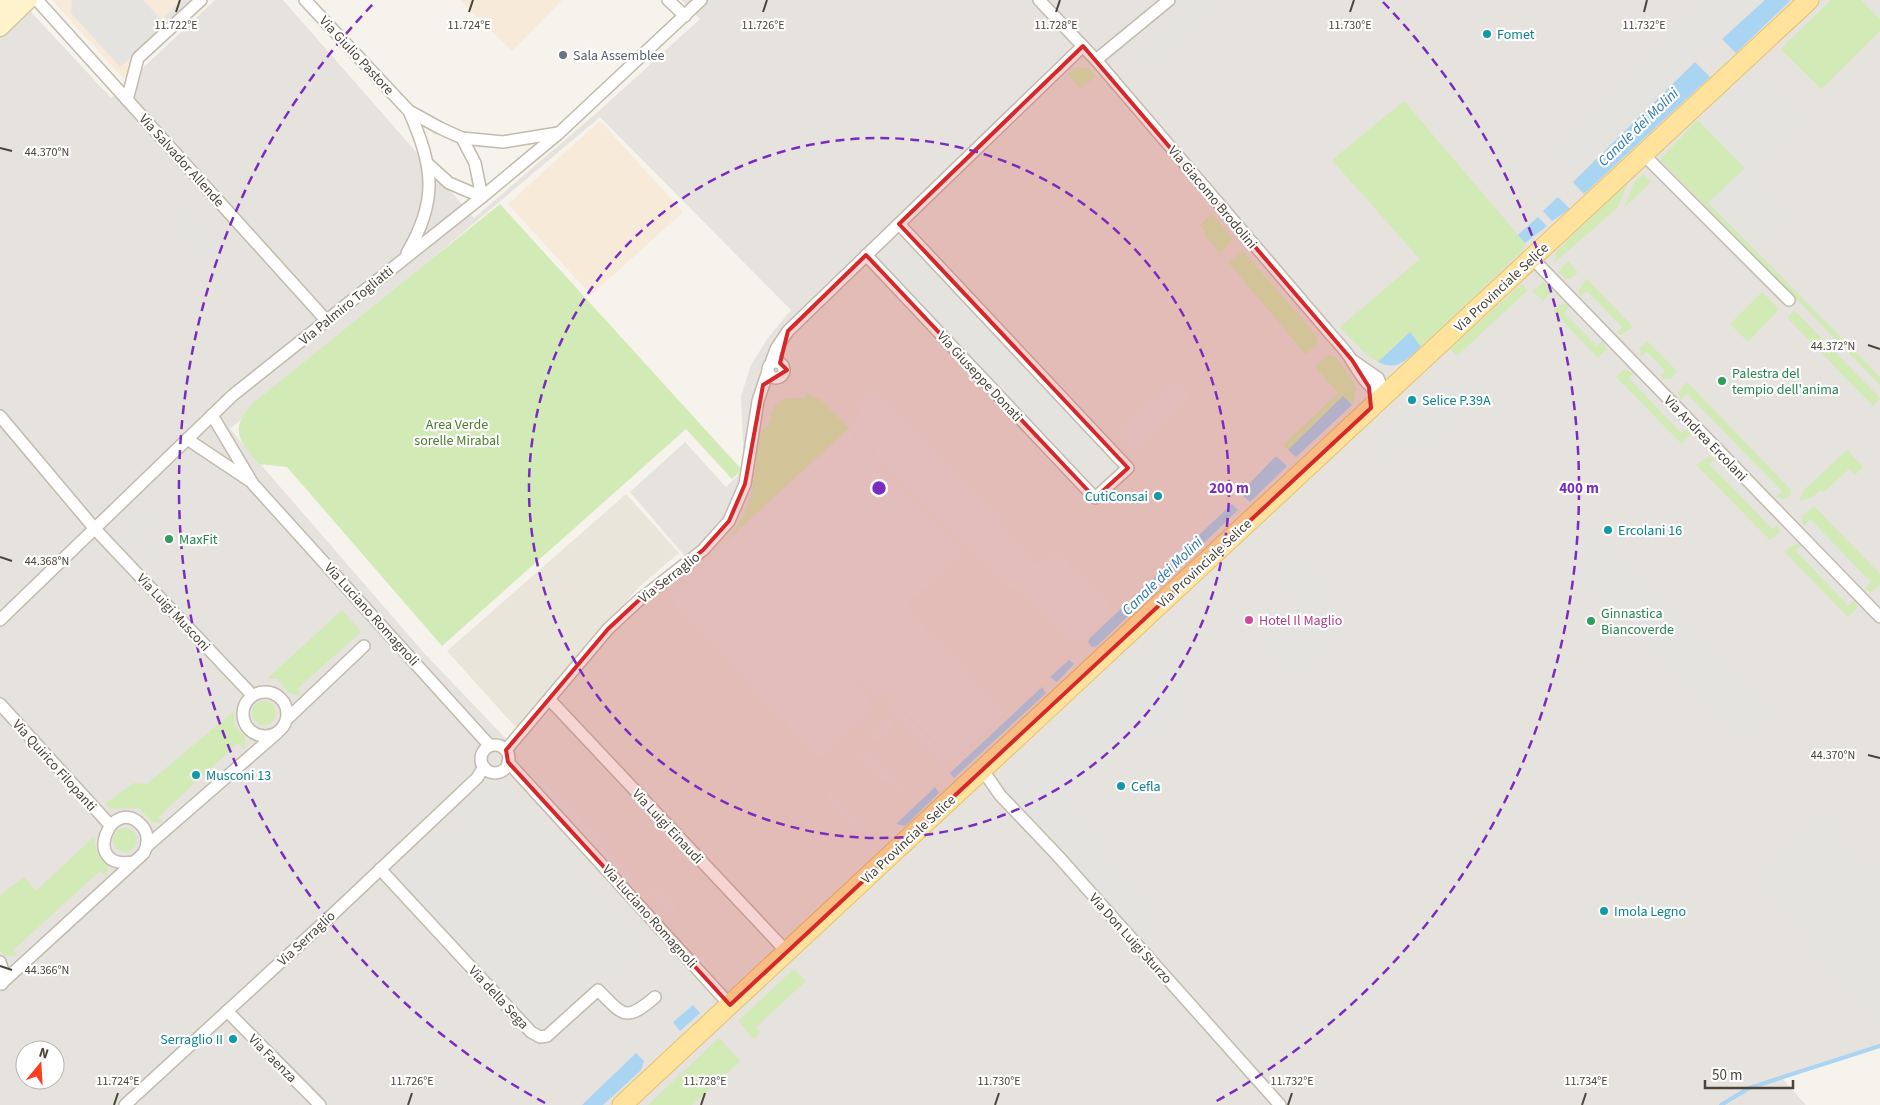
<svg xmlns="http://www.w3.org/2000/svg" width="1880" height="1105" font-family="'Source Sans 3',sans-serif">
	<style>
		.residential { fill: #eae5da }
		.commercial { fill: #f7ead8 }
		.industrial { fill: #e6e2dd; fill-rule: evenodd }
		.green { fill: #d2eab5 }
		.parking { fill: #e5e3e0 }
		.water { fill: #a9d4f2 }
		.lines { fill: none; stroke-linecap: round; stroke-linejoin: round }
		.stream { stroke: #a9d4f2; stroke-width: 4 }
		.street-casing { stroke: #c2bbae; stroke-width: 14 }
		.secondary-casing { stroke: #d6c79b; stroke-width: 19 }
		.primary-casing { stroke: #e6c16a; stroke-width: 21 }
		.street { stroke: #fff; stroke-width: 11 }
		.secondary { stroke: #fff3cd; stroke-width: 16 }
		.primary { stroke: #ffe39c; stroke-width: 19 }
		.marked { fill: #d62828; fill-opacity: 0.2; stroke: #d62828; stroke-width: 4; stroke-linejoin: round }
		.ticks { fill: none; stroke: #4b4439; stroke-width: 2 }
		.ring { fill: none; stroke: #7b2cbf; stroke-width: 2.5; stroke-dasharray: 9 6 }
		.culture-dot { fill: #0f9aa8; stroke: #fff; stroke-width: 2 }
		.worship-dot { fill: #6b7280; stroke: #fff; stroke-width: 2 }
		.leisure-dot { fill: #2e9e5b; stroke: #fff; stroke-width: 2 }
		.hotel-dot { fill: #d1479c; stroke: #fff; stroke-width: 2 }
		.labels { text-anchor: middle; stroke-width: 4.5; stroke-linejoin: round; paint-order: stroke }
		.culture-label { font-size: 14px; fill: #0d838f; stroke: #fff; text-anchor: start }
		.street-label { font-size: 14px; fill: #4b4439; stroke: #fff }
		.worship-label { font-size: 14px; fill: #5b616d; stroke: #fff; text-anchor: start }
		.leisure-label { font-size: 14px; fill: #27864d; stroke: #fff; text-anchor: start }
		.park-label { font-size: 14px; fill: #4a7f2a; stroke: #fff }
		.hotel-label { font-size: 14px; fill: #b23c85; stroke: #fff; text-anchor: start }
		.water-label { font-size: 15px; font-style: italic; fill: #2e7ab2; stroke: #fff }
		.ticks-label { font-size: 12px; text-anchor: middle; fill: #4b4439; stroke: #fff; stroke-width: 4.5; stroke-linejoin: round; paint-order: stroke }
		.centre { fill: #7b2cbf; stroke: #fff; stroke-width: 2.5 }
		.ring-label { font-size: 15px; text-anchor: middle; font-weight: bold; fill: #7b2cbf; stroke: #fff; stroke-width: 4.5; stroke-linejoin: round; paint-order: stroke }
	</style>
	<rect width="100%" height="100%" fill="#f6f3ec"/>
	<!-- residential -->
	<path class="residential" d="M626,494L679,553L639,587L543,697L555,713L529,742L447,651Z"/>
	<!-- commercial -->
	<g class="commercial">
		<path d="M52,0H208L124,79Z"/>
		<path d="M460,0H562L512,51Z"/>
		<path d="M600,121L683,212L591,295L508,204Z"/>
	</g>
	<!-- industrial -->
	<path class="industrial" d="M0,0H20L111,98L215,0H283L474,218L600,110L700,19L681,0H1880V1046L1782,1078L1806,1105H0ZM600,117L791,310L767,339L751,365L741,396L744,469L726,487L685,442L630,492L689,561L613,625L512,745L425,654L230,429ZM25,1050H55V1080H25Z"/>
	<!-- green -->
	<g class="green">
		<path d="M1831,0H1861L1880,19V31L1821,89L1781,49Z"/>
		<path d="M1079,67L1090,69L1096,76L1081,89L1068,74Z"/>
		<path d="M1404,101L1525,243L1524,249L1421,347L1410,332L1378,362L1366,354L1340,327L1420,259L1332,160Z"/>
		<path d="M1698,120L1745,168L1709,203L1880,377V385L1660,159Z"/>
		<path d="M1643,174L1651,182L1624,208L1634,183Z"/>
		<path d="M1629,180L1618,207L1554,263L1557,251Z"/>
		<path d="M500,204L742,470L732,479L686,429L442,646L287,467L259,464C239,441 229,430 252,404Z"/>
		<path d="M1212,214L1232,238L1231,242L1220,253L1203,234L1206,232L1200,225Z"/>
		<path d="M1243,251L1316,335L1317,344L1306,355L1228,262Z"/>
		<path d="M1568,261L1578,272L1571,278L1566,279L1558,272Z"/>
		<path d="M1587,279L1633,327L1620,335L1616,333L1622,327L1587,291L1580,297L1579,290Z"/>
		<path d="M1544,282L1551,292L1543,301L1533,291Z"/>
		<path d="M1522,284L1528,290L1457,356L1450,348Z"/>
		<path d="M1762,292L1779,309L1748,342L1730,324Z"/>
		<path d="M1566,303L1570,306L1564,312L1597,346L1603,341L1606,350L1598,358L1553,311L1560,305Z"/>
		<path d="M1794,310L1880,398L1873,406L1787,318Z"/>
		<path d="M1647,341L1677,371L1670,379H1663L1660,377L1665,371L1647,352L1641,358L1640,348Z"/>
		<path d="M1328,355L1334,356C1347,371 1362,385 1352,405L1343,397L1288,450L1283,445L1338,393L1315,367Z"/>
		<path d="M1624,370L1634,372L1629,378L1681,432L1688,427L1690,434L1682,444L1616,377Z"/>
		<path d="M1687,382L1791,490L1790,495L1785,499L1775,497L1781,491L1687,394L1681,400L1678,392Z"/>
		<path d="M807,393L820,399L849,428L728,539L742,519L751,497L761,431L768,426L774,406L784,399L805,398Z"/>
		<path d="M1847,450L1863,467L1855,475L1849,469L1824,492L1820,491L1812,497L1799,501L1804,490Z"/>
		<path d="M1710,456L1715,459L1710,464L1772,529L1778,524L1779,532L1771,541L1696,465Z"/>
		<path d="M1814,506L1880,574V585L1871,592L1864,589L1871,582L1810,520L1803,526L1802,517Z"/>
		<path d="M1798,543L1802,545L1796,550L1848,605L1855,600L1857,608L1848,617L1784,551Z"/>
		<path d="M342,610L361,632L297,689L302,696L289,693L277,679L268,678Z"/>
		<circle cx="264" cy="713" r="12"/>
		<path d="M233,712L235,726L245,736V750L238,743L158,817L164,823L152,822L139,808L110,809L106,803L134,783L147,784Z"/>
		<circle cx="125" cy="840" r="12"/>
		<path d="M94,837L97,854L108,865L106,877L100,871L13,950L18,956H5L0,950V895L24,877L36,891Z"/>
		<path d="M794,969L806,981L756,1027L760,1033L754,1039L738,1021Z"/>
		<path d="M719,1038L740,1061L692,1105H648Z"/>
	</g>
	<!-- parking -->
	<g class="parking">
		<path d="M72,0H143L164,23L167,20L164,17L182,0H193L120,67L71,13Z"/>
		<path d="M1189,0H1236L1136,81L1124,64L1129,49Z"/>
		<path d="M1707,0H1760L1572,174L1547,146Z"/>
		<path d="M1757,64L1813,122L1755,178L1797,222L1762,257L1708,203L1745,168L1698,120Z"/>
		<path d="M1661,178L1785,302L1781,306L1656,183Z"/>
		<path d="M190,202L226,242L203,263L167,223Z"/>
		<path d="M902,239L1097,447L1075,468L880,259Z"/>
		<path d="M1587,291L1622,327L1616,333L1580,297Z"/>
		<path d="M1570,306L1603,341L1597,346L1564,313Z"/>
		<path d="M1787,318L1873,406L1868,410L1783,323Z"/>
		<path d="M1646,352L1665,371L1660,377L1641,358Z"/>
		<path d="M1449,370L1484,404L1425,457L1415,447L1384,474L1358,446Z"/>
		<path d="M1634,372L1688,427L1681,433L1629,378Z"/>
		<path d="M1174,380L1191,396L1134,451L1118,433Z"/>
		<path d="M875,390L998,515L1005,531L1039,566L1056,550L1113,608L1077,643L1017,583L1010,589L850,427L863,414L857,407Z"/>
		<path d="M1687,394L1782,491L1775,497L1681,400Z"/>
		<path d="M848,431L962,554L905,606L1005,713L953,761L890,692L881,700L859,677L853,683L875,707L819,758L669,597Z"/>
		<path d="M1715,459L1778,524L1773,529L1709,464Z"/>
		<path d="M1849,469L1855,475L1833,497L1827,490Z"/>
		<path d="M164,505L171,512L147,535L162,551L155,558L168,573L163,577L121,532L126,528L123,524L141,507L150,517Z"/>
		<path d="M1810,519L1871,582L1864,589L1803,527Z"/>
		<path d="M1594,523L1782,713L1747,747L1559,556Z"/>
		<path d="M1773,537L1776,540L1733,579L1730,576Z"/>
		<path d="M126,543L245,672L240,677L121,548Z"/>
		<path d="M1802,545L1855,600L1848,606L1796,551Z"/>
		<path d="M1291,549L1358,620L1294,680L1278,663L1272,668L1252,647L1286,616L1280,609L1294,597L1269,570Z"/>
		<path d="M1162,629L1204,671L1187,688L1198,701L1147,745L1137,736L1069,795L1112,840L1101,852L1169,926L1147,945L1008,790L1005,773Z"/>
		<path d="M889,697L946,758L944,767L887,708Z"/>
		<path d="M886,718L893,725L875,743L868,736Z"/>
		<path d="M862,747L907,794L904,797L887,780L884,782L856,753Z"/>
		<path d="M535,770L636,880L634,889L532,778Z"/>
		<path d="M497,783L507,786L659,952L654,957L646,949L608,984L601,977L547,1027L539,1026L397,877L396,870L436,833L442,840L460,823L454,816L488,784Z"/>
		<path d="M829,790L861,823L858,831L827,799Z"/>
		<path d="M525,793L593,866L590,869L522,795Z"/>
		<path d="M422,808L428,814L409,832L403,827Z"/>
		<path d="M1825,811L1880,870V1028L1745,877Z"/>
		<path d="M364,861L372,869L329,910L321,902Z"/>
		<path d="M610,885L675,955L672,958L607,888Z"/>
		<path d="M653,885L676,908L670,914L647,891Z"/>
		<path d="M291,931L296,936L274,958L268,952Z"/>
		<path d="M231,986L237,992L214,1013L209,1008Z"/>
		<path d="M174,1040L179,1046L129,1093L124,1087Z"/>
	</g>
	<!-- water -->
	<g class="water">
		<path d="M1765,0H1791L1736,53L1722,39Z"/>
		<path d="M1695,62L1710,77L1584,194L1573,182Z"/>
		<path d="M1558,197L1570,209L1552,221L1543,211Z"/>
		<path d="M1538,217L1547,226L1525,243L1518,235Z"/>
		<path d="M1410,332L1421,347C1407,359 1397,372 1378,362Z"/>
		<path d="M1343,396L1352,405L1296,457L1288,450Z"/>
		<path d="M1276,456L1287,466L1250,502L1240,493Z"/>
		<path d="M1232,504L1238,510L1097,646L1092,647L1088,642L1090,638Z"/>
		<path d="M1069,660L1074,664L1057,682L1050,677Z"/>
		<path d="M1042,687L1046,693L954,778L950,773Z"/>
		<path d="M935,787L939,793L905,826L896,824Z"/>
		<path d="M693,1005L700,1013L680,1031L673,1022Z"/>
		<path d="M636,1053L644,1061L641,1070L603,1105H582Z"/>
	</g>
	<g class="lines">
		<!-- stream -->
		<path class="stream" d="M1721,1105L1749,1088L1880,1046"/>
		<!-- street casing -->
		<g class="street-casing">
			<g id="street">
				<path d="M37,0L326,320"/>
				<path d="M305,0L409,111L440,128L462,138L503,142L558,133"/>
				<path d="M668,0L685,16"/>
				<path d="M1039,0L1096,60L1327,330C1335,340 1346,350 1352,361C1363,378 1366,385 1383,396"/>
				<path d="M1096,60L1169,0"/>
				<path d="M127,100L138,58L201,0"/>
				<path d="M1643,154L1789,300"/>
				<path d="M428,164L449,183L482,197L475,163L462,138"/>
				<path d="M407,253C439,199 433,166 409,111"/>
				<path d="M866,255L1095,498L1128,468L899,224"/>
				<path d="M1532,258L1880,617"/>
				<path d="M1352,360L1378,378L1385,395"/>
				<circle cx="776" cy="370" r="8"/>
				<path d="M771,363L776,349L788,331L1083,46"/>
				<path d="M212,415L253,484L490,746"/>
				<path d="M0,416L95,529L252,695"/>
				<path d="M187,439L250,481"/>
				<path d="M0,620L233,395L482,197L559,133L701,0"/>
				<circle cx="265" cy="714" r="22"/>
				<path d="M550,700L787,952"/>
				<path d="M0,704L110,825"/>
				<path d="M287,719L364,646"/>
				<circle cx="495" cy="759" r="14"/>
				<path d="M506,750L608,629L638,601L703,550L729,521L745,484L758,401L768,371"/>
				<path d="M508,762L730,1005"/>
				<path d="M982,769L1000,795L1058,856L1280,1105"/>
				<path d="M147,846L277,733"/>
				<path d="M380,869L531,1032L540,1037L547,1036L598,990C623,1015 625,1023 655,997"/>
				<path d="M0,962L4,974L2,984"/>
				<path d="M3,982L144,853C148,844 149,835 143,827C113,790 78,871 133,862"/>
				<path d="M227,1011L320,1105"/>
				<path d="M125,1105L333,914L477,778L484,767"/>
			</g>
		</g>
		<!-- secondary casing -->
		<g class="secondary-casing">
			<g id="secondary">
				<path d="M0,11L11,0"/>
				<path d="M0,28L29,0"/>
			</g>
		</g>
		<!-- primary casing -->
		<g class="primary-casing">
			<path id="primary" d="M622,1105L1809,0"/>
		</g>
		<!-- street -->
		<use href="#street" class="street"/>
		<!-- secondary -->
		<use href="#secondary" class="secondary"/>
		<!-- primary -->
		<use href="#primary" class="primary"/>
	</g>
	<!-- marked area -->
	<path class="marked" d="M1083,46L1352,360L1369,387L1371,408L730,1005L508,762L506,750L608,629L638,601L703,550L729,521L745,484L763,385L787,370L780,363L788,331L866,255L1095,498L1128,468L899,224Z"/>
	<!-- ticks -->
	<path class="ticks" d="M176,12L180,0M469,12L473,0M763,12L767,0M1056,12L1060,0M1350,12L1354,0M1644,12L1647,0M0,148L12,151M1868,345L1880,349M0,557L12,561M1868,755L1880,758M0,966L12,970M114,1105L118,1093M408,1105L412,1093M701,1105L705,1093M995,1105L999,1093M1288,1105L1292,1093M1582,1105L1586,1093"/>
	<!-- distance rings -->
	<g class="ring">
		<circle cx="879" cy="488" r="350"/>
		<path d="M545 1103A700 700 0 0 1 375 2M1383 2A700 700 0 0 1 1213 1103"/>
	</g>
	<!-- markers -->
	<g class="culture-dot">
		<circle cx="1487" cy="34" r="5"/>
		<circle cx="1412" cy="400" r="5"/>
		<circle cx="1158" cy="496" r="5"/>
		<circle cx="1608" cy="530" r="5"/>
		<circle cx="196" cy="775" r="5"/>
		<circle cx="1121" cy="786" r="5"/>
		<circle cx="1604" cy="911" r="5"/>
		<circle cx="233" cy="1039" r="5"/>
	</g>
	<circle class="worship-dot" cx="563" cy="55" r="5"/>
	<g class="leisure-dot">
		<circle cx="1722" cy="381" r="5"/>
		<circle cx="169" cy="539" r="5"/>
		<circle cx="1591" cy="621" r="5"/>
	</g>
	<circle class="hotel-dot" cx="1249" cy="620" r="5"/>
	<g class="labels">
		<!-- culture labels -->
		<g class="culture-label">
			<text x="1497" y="39">Fomet</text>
			<text x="1422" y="405">Selice P.39A</text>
			<text x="1148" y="501" text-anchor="end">CutiConsai</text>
			<text x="1618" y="535">Ercolani 16</text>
			<text x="206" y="780">Musconi 13</text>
			<text x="1131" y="791">Cefla</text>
			<text x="1614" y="916">Imola Legno</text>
			<text x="223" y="1044" text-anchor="end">Serraglio II</text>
		</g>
		<!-- street labels -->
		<g class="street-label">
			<text transform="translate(357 55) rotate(47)" y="5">Via Giulio Pastore</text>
			<text transform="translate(182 160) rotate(48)" y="5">Via Salvador Allende</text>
			<text transform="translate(1213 197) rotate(50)" y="5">Via Giacomo Brodolini</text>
			<text transform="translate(1501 287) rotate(-43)" y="5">Via Provinciale Selice</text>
			<text transform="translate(346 305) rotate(-39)" y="5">Via Palmiro Togliatti</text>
			<text transform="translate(980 376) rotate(47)" y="5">Via Giuseppe Donati</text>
			<text transform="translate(1706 438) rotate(46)" y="5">Via Andrea Ercolani</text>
			<text transform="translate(1204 563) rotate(-43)" y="5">Via Provinciale Selice</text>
			<text transform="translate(669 577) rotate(-38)" y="5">Via Serraglio</text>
			<text transform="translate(174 612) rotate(47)" y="5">Via Luigi Musconi</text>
			<text transform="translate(372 614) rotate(48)" y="5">Via Luciano Romagnoli</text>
			<text transform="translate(55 765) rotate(48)" y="5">Via Quirico Filopanti</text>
			<text transform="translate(668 826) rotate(47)" y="5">Via Luigi Einaudi</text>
			<text transform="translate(908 839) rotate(-43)" y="5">Via Provinciale Selice</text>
			<text transform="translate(650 916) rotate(48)" y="5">Via Luciano Romagnoli</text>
			<text transform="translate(306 938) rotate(-43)" y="5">Via Serraglio</text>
			<text transform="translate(1131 938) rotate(48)" y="5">Via Don Luigi Sturzo</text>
			<text transform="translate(499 997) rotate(47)" y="5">Via della Sega</text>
			<text transform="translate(273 1058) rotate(45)" y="5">Via Faenza</text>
		</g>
		<!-- worship labels -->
		<g class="worship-label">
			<text x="573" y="60">Sala Assemblee</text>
		</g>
		<!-- leisure labels -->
		<g class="leisure-label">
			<text x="1732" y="378">Palestra del<tspan x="1732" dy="16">tempio dell'anima</tspan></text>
			<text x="179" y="544">MaxFit</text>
			<text x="1601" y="618">Ginnastica<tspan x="1601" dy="16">Biancoverde</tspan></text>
		</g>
		<!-- park labels -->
		<g class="park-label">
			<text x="457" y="429">Area Verde<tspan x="457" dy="16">sorelle Mirabal</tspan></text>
		</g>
		<!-- hotel labels -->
		<g class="hotel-label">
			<text x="1259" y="625">Hotel Il Maglio</text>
		</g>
		<!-- water labels -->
		<g class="water-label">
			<text transform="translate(1638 127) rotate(-44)" y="5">Canale dei Molini</text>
			<text transform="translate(1162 576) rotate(-44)" y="5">Canale dei Molini</text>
		</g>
	</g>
	<g class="ticks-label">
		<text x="176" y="29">11.722°E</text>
		<text x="469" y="29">11.724°E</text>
		<text x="763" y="29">11.726°E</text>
		<text x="1056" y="29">11.728°E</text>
		<text x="1350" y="29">11.730°E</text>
		<text x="1644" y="29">11.732°E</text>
		<text x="47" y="156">44.370°N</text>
		<text x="1833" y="350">44.372°N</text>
		<text x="47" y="565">44.368°N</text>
		<text x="1833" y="759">44.370°N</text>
		<text x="47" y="974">44.366°N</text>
		<text x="118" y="1085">11.724°E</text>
		<text x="412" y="1085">11.726°E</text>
		<text x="705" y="1085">11.728°E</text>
		<text x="999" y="1085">11.730°E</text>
		<text x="1292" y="1085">11.732°E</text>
		<text x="1586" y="1085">11.734°E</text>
	</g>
	<circle cx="879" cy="488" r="8" class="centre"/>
	<g class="ring-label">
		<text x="1229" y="493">200 m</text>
		<text x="1579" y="493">400 m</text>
	</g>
	<!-- north arrow -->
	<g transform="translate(40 1065) rotate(18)"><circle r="24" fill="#ffffff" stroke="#b7b4b0"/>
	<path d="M0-4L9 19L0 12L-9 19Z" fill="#fc3f1d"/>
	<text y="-8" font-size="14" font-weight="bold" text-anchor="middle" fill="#4b4439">N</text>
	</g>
	<!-- scale -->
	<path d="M1705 1080v8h88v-8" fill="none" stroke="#4b4439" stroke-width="2.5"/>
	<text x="1712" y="1080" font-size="15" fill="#4b4439" stroke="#ffffff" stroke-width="4" paint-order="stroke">50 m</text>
</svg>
